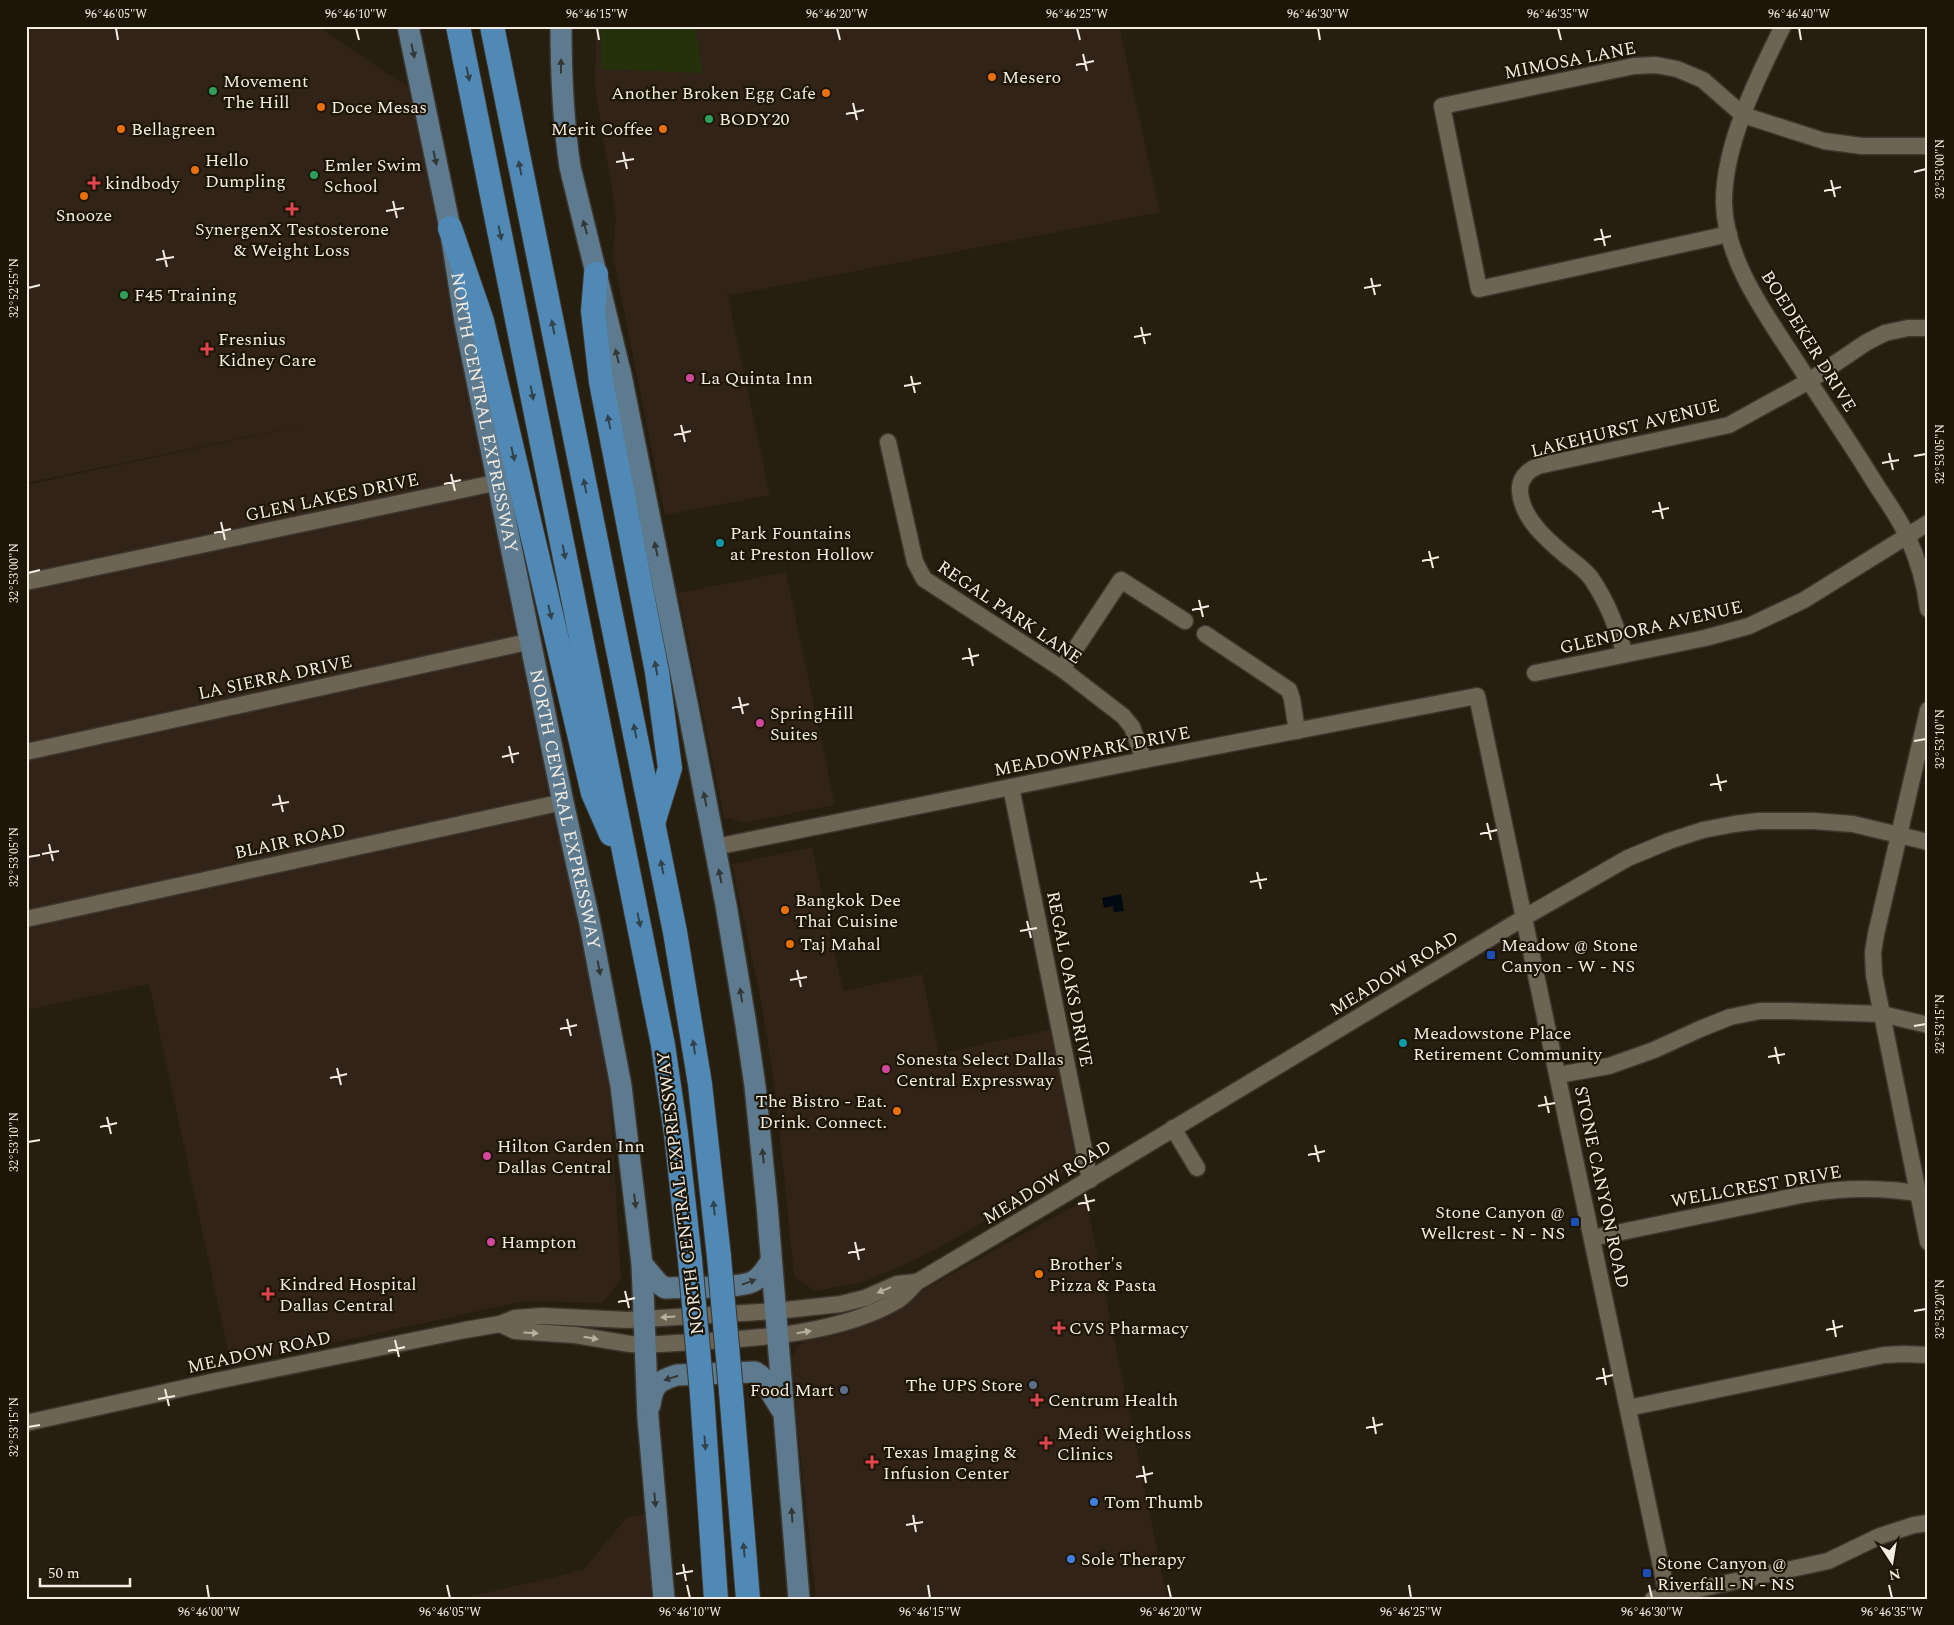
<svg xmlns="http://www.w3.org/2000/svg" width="1954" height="1625" font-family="Spectral,serif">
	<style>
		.commercial { fill: #322318 }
		.green { fill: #24310a }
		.water { fill: #000912 }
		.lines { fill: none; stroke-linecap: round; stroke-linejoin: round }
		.minor-casing { stroke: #3c362d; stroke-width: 19 }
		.major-casing { stroke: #3c362d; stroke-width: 24 }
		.highway-casing { stroke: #3c362d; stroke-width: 26 }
		.minor { stroke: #6e6453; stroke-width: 16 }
		.major { stroke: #5d7a8e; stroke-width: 21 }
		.highway { stroke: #5189b6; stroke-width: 24 }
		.highway-bridge-casing { stroke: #3c362d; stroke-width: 26; stroke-linecap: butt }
		.highway-bridge { stroke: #5189b6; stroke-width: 24 }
		.oneway { fill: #333836 }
		.oneway2 { fill: #32434c }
		.oneway3 { fill: #b7afa2 }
		.ticks { fill: none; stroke: #f2ece3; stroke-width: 2 }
		.food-dot { fill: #e8710a; stroke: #1d1506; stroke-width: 2 }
		.leisure-dot { fill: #2e9e5b; stroke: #1d1506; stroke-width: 2 }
		.health-dot { fill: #e0444e; stroke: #1d1506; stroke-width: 2 }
		.hotel-dot { fill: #d1479c; stroke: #1d1506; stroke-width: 2 }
		.culture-dot { fill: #0f9aa8; stroke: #1d1506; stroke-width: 2 }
		.transit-dot { fill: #1a4fb4; stroke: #1d1506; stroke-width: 2 }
		.service-dot { fill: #5c6f8a; stroke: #1d1506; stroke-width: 2 }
		.shop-dot { fill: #3f7fe0; stroke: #1d1506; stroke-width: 2 }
		.labels { text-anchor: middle; stroke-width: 4.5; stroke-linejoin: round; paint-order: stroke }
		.street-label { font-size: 18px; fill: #f2ece3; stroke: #1d1506 }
		.poi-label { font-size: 18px; fill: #f2ece3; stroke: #1d1506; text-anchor: start }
		.neatline { fill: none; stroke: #f2ece3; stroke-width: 2 }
		.ticks-label { font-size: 12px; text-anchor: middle; fill: #f2ece3 }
	</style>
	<rect width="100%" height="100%" fill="#261e0f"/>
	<!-- commercial -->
	<g class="commercial">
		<path d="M28,26H317L412,90L609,1073L621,1280L602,1303L525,1301L231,1365L149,984L26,1010V485L314,423L26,483V28Z"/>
		<path d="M596,26H1119L1160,212L732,295L727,292L770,495L665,515L613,257L616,216L595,88Z"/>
		<path d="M786,572L835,805L744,823L724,817L678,593Z"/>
		<path d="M812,847L843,991L922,974L939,1054L1052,1029L1080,1163L946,1244L900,1267L860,1283L815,1291L794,1276L776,1097L762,1006L732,864Z"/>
		<path d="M1086,1199L1167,1599H816L798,1433L792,1358L796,1349L803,1341L814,1336L875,1317Z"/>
		<path d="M650,1513L655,1599H457L551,1578L584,1569L627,1517Z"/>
	</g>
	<!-- green -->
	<path class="green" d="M601,26H694L703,73L601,69Z"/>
	<!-- water -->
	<path class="water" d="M1121,894L1124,911L1114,912L1113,906L1104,908L1102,898Z"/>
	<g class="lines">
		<!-- minor casing -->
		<g class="minor-casing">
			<g id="minor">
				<path d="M1783,26C1757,78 1723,146 1724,204C1726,261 1766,315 1796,361C1820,399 1846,436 1870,475C1882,495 1898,515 1907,536C1918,559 1925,584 1928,609"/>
				<path d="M1729,234L1479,289L1442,106L1634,66L1656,65L1677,69L1703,80L1743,115L1824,141L1862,146H1928"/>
				<path d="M888,442L915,562L924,579L1062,669L1123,716L1132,727L1144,760"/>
				<path d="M26,582L499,482"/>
				<path d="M1205,634L1289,690L1292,699L1297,731"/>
				<path d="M1625,654C1616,626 1608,603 1591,578C1584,569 1574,562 1565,555C1546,539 1522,518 1520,492C1519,479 1527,471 1538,466L1729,425L1809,381L1867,342L1885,333L1908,328H1928"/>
				<path d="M1062,669L1121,580L1185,621"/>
				<path d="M1535,673L1705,638L1749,626L1804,600L1928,523"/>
				<path d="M1928,710L1876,934L1873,952L1874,975L1928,1242"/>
				<path d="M26,752L532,641"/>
				<path d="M1011,787L1090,1180"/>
				<path d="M715,847L1144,760L1477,696L1668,1599"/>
				<path d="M26,919L563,802"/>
				<path d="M1558,1075L1609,1066L1654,1050L1700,1029L1730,1017L1760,1011H1790L1882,1014L1928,1025"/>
				<path d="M1173,1128L1197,1168"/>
				<path d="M1592,1238L1806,1194C1847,1187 1887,1187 1928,1195"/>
				<path d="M500,1324L515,1331L575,1335L630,1344L646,1345C724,1339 829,1341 898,1300C905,1296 911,1288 917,1282L1070,1191L1525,917L1628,858L1669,841L1703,830L1734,824L1759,821H1813L1853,824L1928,842"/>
				<path d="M1628,1408L1884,1355L1904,1354L1928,1355"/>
				<path d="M26,1423L211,1382L465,1330L500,1324L515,1318L543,1316L627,1320L776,1311L841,1304L865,1298L897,1284L917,1282"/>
				<path d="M1653,1599L1828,1561L1880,1536L1914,1525L1928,1523"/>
			</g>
		</g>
		<!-- major casing -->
		<g class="major-casing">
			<g id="major">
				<path id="s1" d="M408,26L450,228L465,322L563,802L590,924L621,1086L642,1264L648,1418L664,1599"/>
				<path d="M561,26C561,73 563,120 570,167L621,375L688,708L726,905L746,1025L755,1086L767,1205L799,1599"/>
				<path d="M642,1264L658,1283L665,1288C686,1287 736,1289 752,1282C761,1278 766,1269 771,1261"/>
				<path d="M650,1405C653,1385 657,1381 677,1375L755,1372L761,1376L781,1409"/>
			</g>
		</g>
		<!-- highway casing -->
		<g class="highway-casing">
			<g id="highway">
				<path d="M458,26L663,1045L676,1134L690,1260"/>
				<path d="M492,26L675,932L700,1084L719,1257"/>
				<path d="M450,228L482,321L593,793L611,834"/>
				<path d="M596,274L593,311L601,382L657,672L670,768L654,820"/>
				<path d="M731,1391L748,1599"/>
				<path d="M702,1394L716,1599"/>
			</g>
		</g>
		<!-- minor -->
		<use href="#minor" class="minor"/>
		<!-- major -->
		<use href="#major" class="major"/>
		<!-- highway -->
		<use href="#highway" class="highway"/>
		<!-- highway-bridge casing -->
		<g class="highway-bridge-casing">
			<g id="highway-bridge">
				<path d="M719,1257L731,1391"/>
				<path d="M690,1260L702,1394"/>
			</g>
		</g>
		<!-- highway-bridge -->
		<use href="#highway-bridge" class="highway-bridge"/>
	</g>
	<!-- one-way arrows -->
	<defs><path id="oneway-solid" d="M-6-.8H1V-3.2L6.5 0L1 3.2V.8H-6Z" transform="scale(1.25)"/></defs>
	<g class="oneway">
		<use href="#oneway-solid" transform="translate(413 51) rotate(78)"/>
		<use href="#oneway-solid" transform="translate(561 66) rotate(-90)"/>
		<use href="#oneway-solid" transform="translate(435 158) rotate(78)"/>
		<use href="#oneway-solid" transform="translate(585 227) rotate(-106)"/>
		<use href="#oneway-solid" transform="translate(617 356) rotate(-104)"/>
		<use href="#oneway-solid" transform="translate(656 549) rotate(-102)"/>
		<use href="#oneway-solid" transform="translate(705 799) rotate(-101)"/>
		<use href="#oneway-solid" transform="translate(720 876) rotate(-101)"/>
		<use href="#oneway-solid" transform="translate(599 968) rotate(79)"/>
		<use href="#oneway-solid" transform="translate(741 995) rotate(-99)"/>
		<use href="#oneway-solid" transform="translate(763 1156) rotate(-96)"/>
		<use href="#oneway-solid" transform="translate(635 1201) rotate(83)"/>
		<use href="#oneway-solid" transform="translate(749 1282) rotate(-20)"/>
		<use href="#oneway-solid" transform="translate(671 1378) rotate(162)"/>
		<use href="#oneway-solid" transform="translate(655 1500) rotate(85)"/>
		<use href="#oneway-solid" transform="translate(792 1515) rotate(-94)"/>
	</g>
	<g class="oneway2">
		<use href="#oneway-solid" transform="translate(468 74) rotate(78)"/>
		<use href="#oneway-solid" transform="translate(520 168) rotate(-101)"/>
		<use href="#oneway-solid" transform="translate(500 233) rotate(79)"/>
		<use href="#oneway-solid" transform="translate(553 327) rotate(-101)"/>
		<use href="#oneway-solid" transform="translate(532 393) rotate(79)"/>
		<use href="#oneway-solid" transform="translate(609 422) rotate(-101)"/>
		<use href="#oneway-solid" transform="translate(513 454) rotate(77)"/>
		<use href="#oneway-solid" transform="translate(585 486) rotate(-101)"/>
		<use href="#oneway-solid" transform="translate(564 552) rotate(79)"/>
		<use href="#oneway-solid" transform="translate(550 612) rotate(77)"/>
		<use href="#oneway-solid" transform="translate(656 668) rotate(-100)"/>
		<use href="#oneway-solid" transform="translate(635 731) rotate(-101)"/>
		<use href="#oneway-solid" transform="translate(662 867) rotate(-101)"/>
		<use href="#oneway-solid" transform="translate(639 920) rotate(78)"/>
		<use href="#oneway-solid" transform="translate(694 1047) rotate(-98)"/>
		<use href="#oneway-solid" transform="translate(714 1208) rotate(-96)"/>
		<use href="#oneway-solid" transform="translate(705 1443) rotate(86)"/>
		<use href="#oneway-solid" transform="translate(744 1550) rotate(-95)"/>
	</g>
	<g class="oneway3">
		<use href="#oneway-solid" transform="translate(884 1290) rotate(157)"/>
		<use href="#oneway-solid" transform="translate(668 1317) rotate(177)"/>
		<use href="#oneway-solid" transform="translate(804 1332) rotate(-9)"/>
		<use href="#oneway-solid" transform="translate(531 1333) rotate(4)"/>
		<use href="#oneway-solid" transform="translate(591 1338) rotate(10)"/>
	</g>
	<!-- ticks -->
	<path class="ticks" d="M116,28L118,40M356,28L359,40M597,28L599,40M837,28L840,40M1077,28L1080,40M1318,28L1320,40M1558,28L1561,40M1799,28L1801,40M1083,54L1087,71M1076,65L1094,61M853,103L857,120M846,114L864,110M623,152L627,169M616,162L634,159M1914,172L1926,169M1831,180L1835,197M1824,191L1841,187M393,201L397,218M386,211L404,208M1601,229L1605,246M1594,240L1611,236M163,250L167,267M156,260L174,257M1371,278L1375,295M28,288L40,285M1364,288L1381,285M1141,327L1145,344M1134,337L1151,334M911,376L915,393M904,386L921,383M681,425L685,442M674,435L691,431M1889,453L1893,470M1914,456L1926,454M1882,463L1899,460M451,474L455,491M444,484L461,480M1659,502L1663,519M1652,512L1669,508M221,522L225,540M214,533L231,529M1429,551L1433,568M1422,561L1439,557M28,573L40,570M1199,600L1203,617M1192,610L1209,606M969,648L973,666M962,659L979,655M739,697L743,714M732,708L749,704M1914,741L1926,739M509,746L513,763M502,757L519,753M1717,774L1721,791M1710,785L1727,781M279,795L283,812M272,805L289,802M1487,823L1491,840M1480,834L1497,830M49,844L53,861M42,854L59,851M28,857L40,855M1257,872L1261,889M1250,882L1267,879M1027,921L1031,938M1020,931L1037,928M797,970L801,987M790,980L807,977M567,1019L571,1036M1914,1026L1926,1024M560,1029L577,1025M1775,1047L1779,1064M1768,1057L1785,1054M337,1068L341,1085M330,1078L347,1074M1545,1096L1549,1113M1538,1106L1555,1103M107,1117L111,1134M100,1127L117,1123M28,1142L40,1140M1315,1145L1319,1162M1308,1155L1325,1151M1085,1194L1089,1211M1078,1204L1095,1200M855,1242L859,1260M848,1253L865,1249M625,1291L629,1308M618,1302L635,1298M1914,1311L1926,1309M1833,1320L1836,1337M1826,1330L1843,1326M395,1340L399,1357M388,1351L405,1347M1603,1368L1606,1385M1596,1379L1613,1375M165,1389L169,1406M158,1399L175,1396M1373,1417L1376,1434M28,1427L40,1425M1366,1428L1383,1424M1143,1466L1146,1483M1136,1477L1153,1473M913,1515L916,1532M906,1525L923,1522M683,1564L686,1581M676,1574L693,1571M207,1585L209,1598M447,1585L450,1598M687,1585L690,1598M928,1585L930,1598M1168,1585L1171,1598M1409,1585L1411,1598M1649,1585L1652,1598M1889,1585L1892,1598"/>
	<!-- markers -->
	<g class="food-dot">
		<circle cx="992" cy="77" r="5"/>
		<circle cx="826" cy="93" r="5"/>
		<circle cx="321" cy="107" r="5"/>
		<circle cx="121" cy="129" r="5"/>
		<circle cx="663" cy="129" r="5"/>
		<circle cx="195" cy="170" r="5"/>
		<circle cx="84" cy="196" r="5"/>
		<circle cx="785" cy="910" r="5"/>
		<circle cx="790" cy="944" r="5"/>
		<circle cx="897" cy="1111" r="5"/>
		<circle cx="1039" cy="1274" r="5"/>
	</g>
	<g class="leisure-dot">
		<circle cx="213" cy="91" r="5"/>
		<circle cx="709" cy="119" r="5"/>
		<circle cx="314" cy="175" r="5"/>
		<circle cx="124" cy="295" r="5"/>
	</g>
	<g class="health-dot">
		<path d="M91.5 175.5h5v5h5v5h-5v5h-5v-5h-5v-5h5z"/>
		<path d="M289.5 201.5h5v5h5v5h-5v5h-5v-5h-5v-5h5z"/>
		<path d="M204.5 341.5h5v5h5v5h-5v5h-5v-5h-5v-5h5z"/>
		<path d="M265.5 1286.5h5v5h5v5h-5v5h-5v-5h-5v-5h5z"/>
		<path d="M1056.5 1320.5h5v5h5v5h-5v5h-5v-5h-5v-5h5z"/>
		<path d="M1034.5 1392.5h5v5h5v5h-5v5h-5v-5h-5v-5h5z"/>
		<path d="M1043.5 1435.5h5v5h5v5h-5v5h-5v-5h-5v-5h5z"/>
		<path d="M869.5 1454.5h5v5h5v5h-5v5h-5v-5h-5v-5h5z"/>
	</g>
	<g class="hotel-dot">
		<circle cx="690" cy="378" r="5"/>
		<circle cx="760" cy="723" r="5"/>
		<circle cx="886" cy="1069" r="5"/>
		<circle cx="487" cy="1156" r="5"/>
		<circle cx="491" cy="1242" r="5"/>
	</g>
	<g class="culture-dot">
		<circle cx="720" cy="543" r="5"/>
		<circle cx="1403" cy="1043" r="5"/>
	</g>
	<g class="transit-dot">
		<rect x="1486" y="950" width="10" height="10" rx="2.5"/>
		<rect x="1570" y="1217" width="10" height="10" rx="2.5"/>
		<rect x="1642" y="1568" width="10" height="10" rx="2.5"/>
	</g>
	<g class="service-dot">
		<circle cx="1033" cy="1385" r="5"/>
		<circle cx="844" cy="1390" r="5"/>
	</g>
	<g class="shop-dot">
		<circle cx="1094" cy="1502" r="5"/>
		<circle cx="1071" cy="1559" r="5"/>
	</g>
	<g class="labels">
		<!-- street labels -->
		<g class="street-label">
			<text transform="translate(1570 60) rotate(-11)" y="6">MIMOSA LANE</text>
			<text transform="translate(1809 341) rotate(58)" y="6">BOEDEKER DRIVE</text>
			<text dy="6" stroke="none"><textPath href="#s1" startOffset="394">NORTH CENTRAL EXPRESSWAY</textPath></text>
			<text transform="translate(1625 428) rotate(-14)" y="6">LAKEHURST AVENUE</text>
			<text transform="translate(332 497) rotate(-12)" y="6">GLEN LAKES DRIVE</text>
			<text transform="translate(1010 612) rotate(34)" y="6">REGAL PARK LANE</text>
			<text transform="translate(1651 627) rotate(-13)" y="6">GLENDORA AVENUE</text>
			<text transform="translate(275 677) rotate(-12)" y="6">LA SIERRA DRIVE</text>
			<text transform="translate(1092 751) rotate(-11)" y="6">MEADOWPARK DRIVE</text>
			<text dy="6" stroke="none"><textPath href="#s1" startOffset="799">NORTH CENTRAL EXPRESSWAY</textPath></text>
			<text transform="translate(290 841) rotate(-12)" y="6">BLAIR ROAD</text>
			<text transform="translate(1394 973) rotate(-31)" y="6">MEADOW ROAD</text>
			<text transform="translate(1070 979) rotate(79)" y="6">REGAL OAKS DRIVE</text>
			<text transform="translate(1047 1182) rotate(-31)" y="6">MEADOW ROAD</text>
			<text transform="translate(1756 1186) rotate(-10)" y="6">WELLCREST DRIVE</text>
			<text transform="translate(1602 1187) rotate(78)" y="6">STONE CANYON ROAD</text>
			<text transform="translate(680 1193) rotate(-97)" y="6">NORTH CENTRAL EXPRESSWAY</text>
			<text transform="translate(259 1352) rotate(-12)" y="6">MEADOW ROAD</text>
		</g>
		<!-- poi labels -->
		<g class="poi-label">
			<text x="1002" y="83">Mesero</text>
			<text x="223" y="87">Movement<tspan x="223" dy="21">The Hill</tspan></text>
			<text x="816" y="99" text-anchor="end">Another Broken Egg Cafe</text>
			<text x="331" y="113">Doce Mesas</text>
			<text x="719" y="125">BODY20</text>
			<text x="131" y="135">Bellagreen</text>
			<text x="653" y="135" text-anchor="end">Merit Coffee</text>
			<text x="205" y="166">Hello<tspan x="205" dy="21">Dumpling</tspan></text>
			<text x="324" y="171">Emler Swim<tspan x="324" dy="21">School</tspan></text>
			<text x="105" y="189">kindbody</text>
			<text x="84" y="221" text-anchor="middle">Snooze</text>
			<text x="292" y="235" text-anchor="middle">SynergenX Testosterone<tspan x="292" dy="21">&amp; Weight Loss</tspan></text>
			<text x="134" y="301">F45 Training</text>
			<text x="218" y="345">Fresnius<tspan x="218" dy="21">Kidney Care</tspan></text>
			<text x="700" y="384">La Quinta Inn</text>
			<text x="730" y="539">Park Fountains<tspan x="730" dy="21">at Preston Hollow</tspan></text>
			<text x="770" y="719">SpringHill<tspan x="770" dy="21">Suites</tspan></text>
			<text x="795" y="906">Bangkok Dee<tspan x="795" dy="21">Thai Cuisine</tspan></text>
			<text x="800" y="950">Taj Mahal</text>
			<text x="1501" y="951">Meadow @ Stone<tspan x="1501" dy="21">Canyon - W - NS</tspan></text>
			<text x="1413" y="1039">Meadowstone Place<tspan x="1413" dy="21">Retirement Community</tspan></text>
			<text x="896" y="1065">Sonesta Select Dallas<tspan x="896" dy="21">Central Expressway</tspan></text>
			<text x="887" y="1107" text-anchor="end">The Bistro - Eat.<tspan x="887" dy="21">Drink. Connect.</tspan></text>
			<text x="497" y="1152">Hilton Garden Inn<tspan x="497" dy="21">Dallas Central</tspan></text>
			<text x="1565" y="1218" text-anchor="end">Stone Canyon @<tspan x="1565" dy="21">Wellcrest - N - NS</tspan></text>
			<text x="501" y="1248">Hampton</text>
			<text x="1049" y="1270">Brother's<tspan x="1049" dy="21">Pizza &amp; Pasta</tspan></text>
			<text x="279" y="1290">Kindred Hospital<tspan x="279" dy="21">Dallas Central</tspan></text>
			<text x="1069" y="1334">CVS Pharmacy</text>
			<text x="1023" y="1391" text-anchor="end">The UPS Store</text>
			<text x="834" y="1396" text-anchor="end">Food Mart</text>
			<text x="1048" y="1406">Centrum Health</text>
			<text x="1057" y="1439">Medi Weightloss<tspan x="1057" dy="21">Clinics</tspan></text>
			<text x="883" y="1458">Texas Imaging &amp;<tspan x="883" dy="21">Infusion Center</tspan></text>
			<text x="1104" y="1508">Tom Thumb</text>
			<text x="1081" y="1565">Sole Therapy</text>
			<text x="1657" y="1569">Stone Canyon @<tspan x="1657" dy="21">Riverfall - N - NS</tspan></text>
		</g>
	</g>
	<!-- border -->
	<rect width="1954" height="1625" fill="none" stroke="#1d1506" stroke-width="55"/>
	<!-- north arrow -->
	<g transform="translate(1892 1562) rotate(168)" stroke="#1d1506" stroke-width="4" paint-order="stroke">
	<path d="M0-4L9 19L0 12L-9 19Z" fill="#f2ece3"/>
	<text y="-8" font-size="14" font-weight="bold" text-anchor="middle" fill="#f2ece3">N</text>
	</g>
	<!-- scale -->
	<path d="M40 1578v8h90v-8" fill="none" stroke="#f2ece3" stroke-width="2.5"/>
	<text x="48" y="1578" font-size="15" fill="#f2ece3" stroke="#1d1506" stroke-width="4" paint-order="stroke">50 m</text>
	<rect x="28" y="28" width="1898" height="1570" class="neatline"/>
	<g class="ticks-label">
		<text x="116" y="18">96°46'05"W</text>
		<text x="356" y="18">96°46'10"W</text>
		<text x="597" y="18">96°46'15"W</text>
		<text x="837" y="18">96°46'20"W</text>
		<text x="1077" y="18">96°46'25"W</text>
		<text x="1318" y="18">96°46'30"W</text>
		<text x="1558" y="18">96°46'35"W</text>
		<text x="1799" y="18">96°46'40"W</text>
		<text transform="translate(1940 169) rotate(-90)" y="4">32°53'00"N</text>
		<text transform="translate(14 288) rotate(-90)" y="4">32°52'55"N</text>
		<text transform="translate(1940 454) rotate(-90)" y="4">32°53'05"N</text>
		<text transform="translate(14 573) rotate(-90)" y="4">32°53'00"N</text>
		<text transform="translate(1940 739) rotate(-90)" y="4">32°53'10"N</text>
		<text transform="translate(14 857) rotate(-90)" y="4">32°53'05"N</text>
		<text transform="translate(1940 1024) rotate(-90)" y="4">32°53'15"N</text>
		<text transform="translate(14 1142) rotate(-90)" y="4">32°53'10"N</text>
		<text transform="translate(1940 1309) rotate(-90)" y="4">32°53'20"N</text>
		<text transform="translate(14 1427) rotate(-90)" y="4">32°53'15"N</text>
		<text x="209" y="1616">96°46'00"W</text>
		<text x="450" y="1616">96°46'05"W</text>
		<text x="690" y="1616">96°46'10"W</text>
		<text x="930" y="1616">96°46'15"W</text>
		<text x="1171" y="1616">96°46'20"W</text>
		<text x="1411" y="1616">96°46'25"W</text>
		<text x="1652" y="1616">96°46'30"W</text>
		<text x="1892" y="1616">96°46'35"W</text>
	</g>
</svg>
